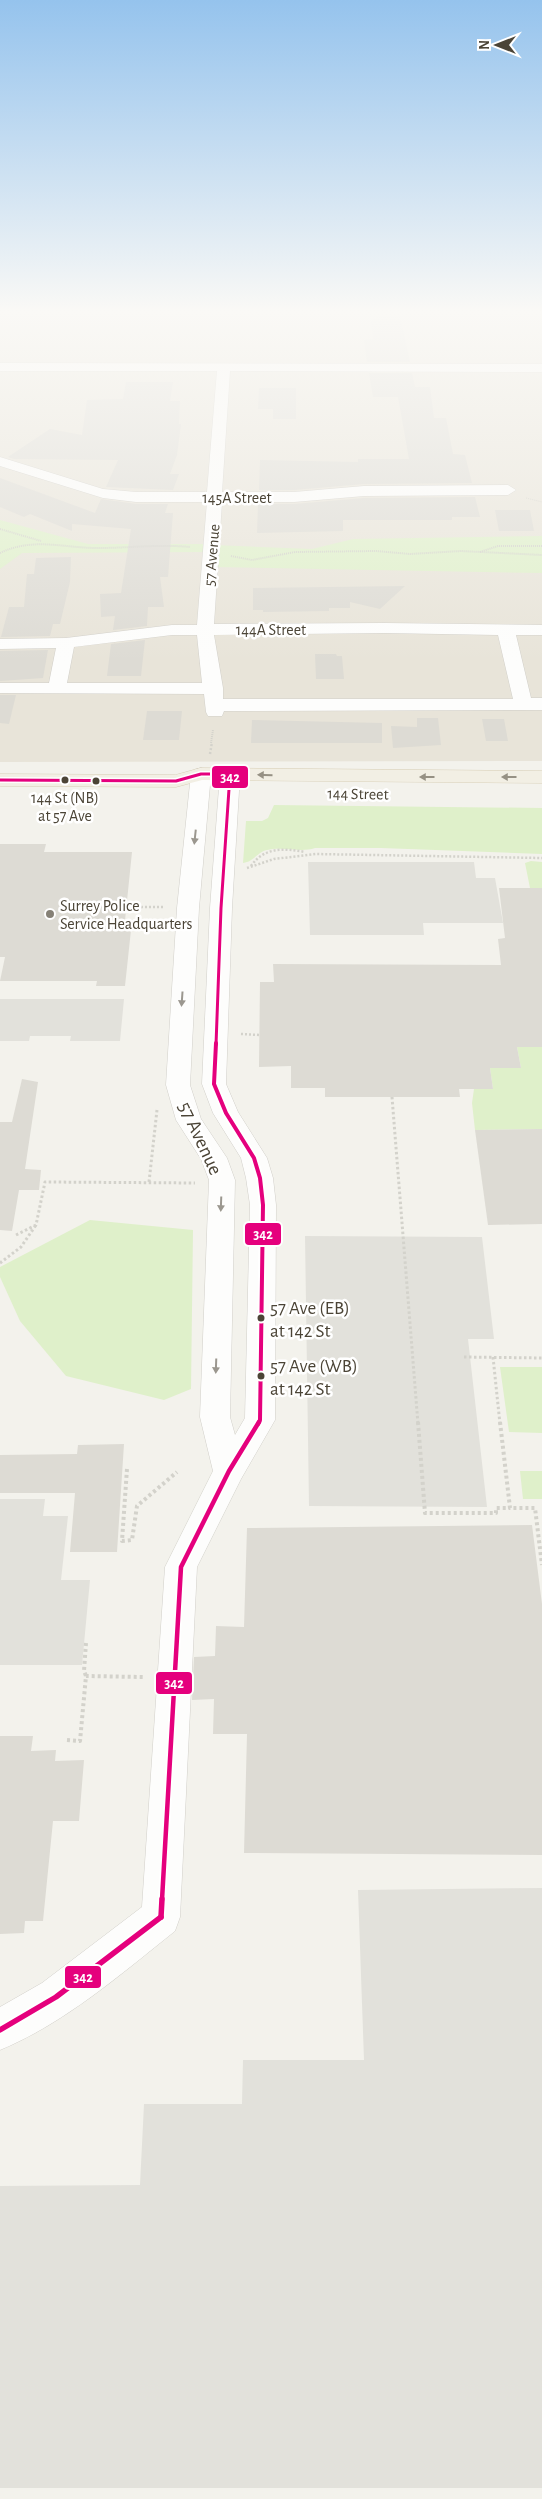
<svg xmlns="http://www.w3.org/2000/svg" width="542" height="2499" font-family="'Alegreya Sans',sans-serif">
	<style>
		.residential { fill: #e8e4d9 }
		.green { fill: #dff0ca }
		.parking { fill: #e2e1db }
		.building { fill: #dddbd4 }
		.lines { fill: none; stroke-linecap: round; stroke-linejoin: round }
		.minor-casing { stroke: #d1cfc9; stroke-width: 1 }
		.major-casing { stroke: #d8cfb7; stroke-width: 1 }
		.path-far4 { stroke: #d3d2cb; stroke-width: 1; stroke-dasharray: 1 1; stroke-linecap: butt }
		.path-far3 { stroke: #d3d2cb; stroke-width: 2; stroke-dasharray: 1 1; stroke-linecap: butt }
		.path-far2 { stroke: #d3d2cb; stroke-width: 2.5; stroke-dasharray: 2 2; stroke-linecap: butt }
		.path-far1 { stroke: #d3d2cb; stroke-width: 3; stroke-dasharray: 2.5 2.5; stroke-linecap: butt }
		.path { stroke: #d3d2cb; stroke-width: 4; stroke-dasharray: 3 3; stroke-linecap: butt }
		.minor { fill: #fdfdfc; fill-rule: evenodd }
		.major { fill: #f2efe4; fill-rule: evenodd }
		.bus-1-far3-casing { stroke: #fff; stroke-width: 6 }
		.bus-1-far2-casing { stroke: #fff; stroke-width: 8 }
		.bus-1-far1-casing { stroke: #fff; stroke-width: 8 }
		.bus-1-casing { stroke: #fff; stroke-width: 9 }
		.bus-1-far3 { stroke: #e5007d; stroke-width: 3 }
		.bus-1-far2 { stroke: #e5007d; stroke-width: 4 }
		.bus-1-far1 { stroke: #e5007d; stroke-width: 4.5 }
		.bus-1 { stroke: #e5007d; stroke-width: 5.5 }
		.oneway { fill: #969184 }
		.oneway2 { fill: #9b978f }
		.bus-dot { fill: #4b4436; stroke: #fff; stroke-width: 2 }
		.poi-dot { fill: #868176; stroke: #fff; stroke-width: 2 }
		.labels { text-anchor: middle; stroke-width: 5; stroke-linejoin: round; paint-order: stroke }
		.far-street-label { font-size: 16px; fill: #4b4436; stroke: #fff }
		.far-bus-label { font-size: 16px; fill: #4b4436; stroke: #fff }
		.far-poi-label { font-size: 16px; fill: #4b4436; stroke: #fff; text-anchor: start }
		.bus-label { font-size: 19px; fill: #4b4436; stroke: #fff; text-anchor: start }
		.street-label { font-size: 20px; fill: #4b4436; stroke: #fff }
		.line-badge { stroke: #fff; stroke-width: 2 }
		.badge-label { font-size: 14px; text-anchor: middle; font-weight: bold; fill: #fff }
	</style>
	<rect width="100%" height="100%" fill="#f3f2ec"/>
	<!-- residential -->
	<path class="residential" d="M0,312H542V761L0,762Z"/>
	<!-- green -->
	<g class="green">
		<path d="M0,520L88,544H207L206,552L22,553L0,569Z"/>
		<path d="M542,536V573L213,567L214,545L312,549L353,539Z"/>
		<path d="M274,805L542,808V854L381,848H315C300,853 283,846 267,850C257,852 254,862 243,863L246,821H262L268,818Z"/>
		<path d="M531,861L542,862V888H530L525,863Z"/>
		<path d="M517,1047H542V1129L475,1130L472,1103L474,1089H493L490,1068H521Z"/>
		<path d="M90,1220L193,1230L191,1389L164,1400L66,1376L20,1321L0,1277V1267Z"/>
		<path d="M500,1367H542V1433L509,1432Z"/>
		<path d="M520,1471H542V1499H523Z"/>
	</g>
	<!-- parking -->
	<g class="parking">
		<path d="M308,862H474L476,878H495L503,923H423L424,935H310Z"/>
		<path d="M0,999H124L120,1041H70L71,1036H30L29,1041H0Z"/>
		<path d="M305,1236L482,1237L494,1339H468L487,1507L309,1506Z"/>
		<path d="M0,1499H45L43,1516H68L61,1580H90L82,1665H0Z"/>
		<path d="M542,1888V2488H0V2186L140,2185L144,2104H242L243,2060H364L358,1890Z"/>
	</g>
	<!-- building -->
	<g class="building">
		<path d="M376,316H400L410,362H367L364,340L373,339L371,318H376Z"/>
		<path d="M369,373H412L415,387H430L434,418H446L453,454L465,455L472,483L364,484L294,490H259L260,460L358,462V459H409L398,397H373Z"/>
		<path d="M126,382H173L170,401H180L179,424H181L177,455L170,474H179L173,490L106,487L118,460L14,459L8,457L50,429L82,435L87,400L123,399Z"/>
		<path d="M259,388H296V419H273V409H258Z"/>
		<path d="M0,478L95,513L101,499L136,504H168L165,513H173L168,577H160L164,607H148L147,626L113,630L115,616L101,617L100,594L121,593L131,529L72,524V531L30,514L24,517L0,507Z"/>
		<path d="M475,497L480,517H452V520H343V531L257,533L258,504H294L364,498Z"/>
		<path d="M495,510H530L534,531H499Z"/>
		<path d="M71,557L70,582L60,624H53L50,636L1,637L9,607H24L27,574H34L36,558Z"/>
		<path d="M405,586L380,609L350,602V608H329V611L263,612V610H253V588Z"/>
		<path d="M145,640L141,676H107L111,644Z"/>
		<path d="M48,650L43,678L0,681V651Z"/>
		<path d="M315,654H336L337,656H342L344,679H316Z"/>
		<path d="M0,695H16L9,724L0,723Z"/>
		<path d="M147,711H182L179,740H143Z"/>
		<path d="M417,718H438L441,745L393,748L391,726L417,727Z"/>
		<path d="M482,719H504L508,741H486Z"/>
		<path d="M252,720L382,723V743H251Z"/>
		<path d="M0,844H46L44,852H132L124,930H131L125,986H96L97,981H0L5,957H0Z"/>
		<path d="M499,888H542V1047H517L521,1068H490L493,1089H459L460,1097H325V1088H291V1066L259,1067L260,982H274L273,964L501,965L498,939L505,938Z"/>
		<path d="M22,1079L38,1082L25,1169L41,1170L39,1190H19L12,1231L0,1230V1122H12Z"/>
		<path d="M542,1129V1224L488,1225L475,1130Z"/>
		<path d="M124,1444L117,1552H70L75,1493H0V1455L77,1454L78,1445Z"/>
		<path d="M532,1525L542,1604V1855L244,1853L247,1734H213L214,1699L192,1700L194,1657L215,1656L216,1626L244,1627L247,1528Z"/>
		<path d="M0,1736H33L31,1751L56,1750L55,1761L84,1760L79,1821H53L43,1921H25L24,1933L0,1934Z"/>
	</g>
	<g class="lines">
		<!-- minor casing -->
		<g class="minor-casing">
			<g id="minor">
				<path d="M0,363L542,364V372L230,371L222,492H294L364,486L508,485L516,490L508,495L364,496L294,502H222L214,624L384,623L542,625V635H516L531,698H542V710L224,711L222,716H208L206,712L204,694L0,693V683H49L56,648L0,649V639L66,638L172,625H197L207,502H136L103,498L0,466V457L103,489L136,492H207L217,371H0ZM384,633L498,635L513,699H223V688L214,635ZM172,635H197L202,683H67L74,647Z"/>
				<path d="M201,768L208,770L211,774L199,908L190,1085L201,1119L227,1158L235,1180L230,1417L235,1435L245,1418L250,1205L246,1178L241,1158L213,1113L202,1084L210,908L220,774L223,770H237L240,774L232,908L226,1084L238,1112L267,1158L273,1178L276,1205L275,1420L241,1479L197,1567L180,1917L175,1931C121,1974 65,2023 0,2050V2007L42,1983L142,1907L165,1567L213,1471L200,1417L209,1180L201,1159L176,1120L166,1085L177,908L191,774L194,770Z"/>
			</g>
		</g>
		<!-- major casing -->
		<g class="major-casing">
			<path id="major" d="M201,768L542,771V783L202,780L176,787L0,786V774L175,775Z"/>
		</g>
		<!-- path-far4 -->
		<path class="path-far4" d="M526,498L542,502"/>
		<!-- path-far3 -->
		<g class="path-far3">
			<path d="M0,529L41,541"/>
			<path d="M480,552L498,546H542"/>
			<path d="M0,553C33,537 63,548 98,548C129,548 159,544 190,547"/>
			<path d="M231,556L252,560L295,552L376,551L410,554L461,551L542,555"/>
			<path d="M211,743L213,730"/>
		</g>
		<!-- path-far2 -->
		<g class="path-far2">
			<path d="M210,754L212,742"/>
			<path d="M251,866C264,847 284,848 305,852"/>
			<path d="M247,868L274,859L316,854L542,858"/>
			<path d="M101,907H163"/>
			<path d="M241,1034L260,1035"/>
		</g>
		<!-- path-far1 -->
		<g class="path-far1">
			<path d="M392,1097L418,1424"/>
			<path d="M149,1182L157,1110"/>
			<path d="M16,1235L36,1225L45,1182L195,1183"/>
			<path d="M0,1263L21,1247L36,1225"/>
			<path d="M464,1357L542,1358"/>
			<path d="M493,1357L500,1424"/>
		</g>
		<!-- path -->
		<g class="path">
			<path d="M418,1422L425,1513H496V1508H510"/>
			<path d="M500,1422L510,1508H535L542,1565"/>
			<path d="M127,1469L122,1541L132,1540L137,1506L177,1472"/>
			<path d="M86,1643L84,1671L86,1676"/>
			<path d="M67,1740L80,1741L86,1676L143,1677"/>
		</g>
		<!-- minor -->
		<use href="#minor" class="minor"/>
		<!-- major -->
		<use href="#major" class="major"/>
		<!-- bus-1-far3 casing -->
		<g class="bus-1-far3-casing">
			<path id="bus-1-far3" d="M0,780L176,781L201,774H230L221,908L216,1045"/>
		</g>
		<!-- bus-1-far2 casing -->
		<g class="bus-1-far2-casing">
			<path id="bus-1-far2" d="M216,1043L214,1084L226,1113L254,1158L260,1178L263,1205L260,1420L258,1424"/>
		</g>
		<!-- bus-1-far1 casing -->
		<g class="bus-1-far1-casing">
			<path id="bus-1-far1" d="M162,1900L181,1567L229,1471L259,1422"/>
		</g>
		<!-- bus-1 casing -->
		<g class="bus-1-casing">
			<g id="bus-1">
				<path d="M161,1917L162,1899"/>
				<path d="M0,2030L56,1997L161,1917"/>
			</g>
		</g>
		<!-- bus-1-far3 -->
		<use href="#bus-1-far3" class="bus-1-far3"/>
		<!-- bus-1-far2 -->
		<use href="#bus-1-far2" class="bus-1-far2"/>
		<!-- bus-1-far1 -->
		<use href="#bus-1-far1" class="bus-1-far1"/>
		<!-- bus-1 -->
		<use href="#bus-1" class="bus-1"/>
	</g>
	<!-- one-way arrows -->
	<defs><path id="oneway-solid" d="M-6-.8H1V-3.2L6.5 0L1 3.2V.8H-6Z" transform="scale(1.25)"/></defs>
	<g class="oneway">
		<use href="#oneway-solid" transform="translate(265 775) rotate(-179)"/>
		<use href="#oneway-solid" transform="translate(427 777) rotate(-180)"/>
		<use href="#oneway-solid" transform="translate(509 777) rotate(-180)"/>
	</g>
	<g class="oneway2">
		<use href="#oneway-solid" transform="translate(195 837) rotate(96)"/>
		<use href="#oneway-solid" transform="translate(182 999) rotate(94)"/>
		<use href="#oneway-solid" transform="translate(221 1204) rotate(92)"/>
		<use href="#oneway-solid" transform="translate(216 1366) rotate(92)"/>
	</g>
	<!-- sky -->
	<linearGradient id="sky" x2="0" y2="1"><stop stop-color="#95c3ed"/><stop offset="0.47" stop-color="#faf9f6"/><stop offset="1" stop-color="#faf9f6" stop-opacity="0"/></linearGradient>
	<rect width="542" height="662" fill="url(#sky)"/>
	<!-- markers -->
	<g class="bus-dot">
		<circle cx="65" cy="780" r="4.5"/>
		<circle cx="96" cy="781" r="4.5"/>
		<circle cx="261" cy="1318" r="4.5"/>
		<circle cx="261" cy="1376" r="4.5"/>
	</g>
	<circle class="poi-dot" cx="50" cy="914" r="5"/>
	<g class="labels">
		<!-- far-street labels -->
		<g class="far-street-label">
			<text x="237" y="503">145A Street</text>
			<text transform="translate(211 555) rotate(-85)" y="6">57 Avenue</text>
			<text x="271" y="635">144A Street</text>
			<text transform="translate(358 793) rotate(1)" y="6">144 Street</text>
		</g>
		<!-- far-bus labels -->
		<g class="far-bus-label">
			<text x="65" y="803">144 St (NB)<tspan x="65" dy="18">at 57 Ave</tspan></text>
		</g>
		<!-- far-poi labels -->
		<g class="far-poi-label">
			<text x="60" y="911">Surrey Police<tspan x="60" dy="18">Service Headquarters</tspan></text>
		</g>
		<!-- bus labels -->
		<g class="bus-label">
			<text x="270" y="1314">57 Ave (EB)<tspan x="270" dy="23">at 142 St</tspan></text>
			<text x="270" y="1372">57 Ave (WB)<tspan x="270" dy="23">at 142 St</tspan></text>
		</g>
		<!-- street labels -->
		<g class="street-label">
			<text transform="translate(201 1138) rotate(65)" y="7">57 Avenue</text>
		</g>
	</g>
	<g class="line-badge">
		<rect x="211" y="765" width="38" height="24" rx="5" fill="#e5007d"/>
		<rect x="244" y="1222" width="38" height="24" rx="5" fill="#e5007d"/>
		<rect x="155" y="1671" width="38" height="24" rx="5" fill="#e5007d"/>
		<rect x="64" y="1965" width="38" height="24" rx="5" fill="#e5007d"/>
	</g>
	<g class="badge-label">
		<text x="230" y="782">342</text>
		<text x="263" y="1239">342</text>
		<text x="174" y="1688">342</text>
		<text x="83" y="1982">342</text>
	</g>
	<!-- north arrow -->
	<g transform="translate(497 45) rotate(270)" stroke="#ffffff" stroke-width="4" paint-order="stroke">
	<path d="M0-4L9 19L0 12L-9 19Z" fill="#4b4436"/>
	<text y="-8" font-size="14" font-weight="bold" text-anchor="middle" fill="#4b4436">N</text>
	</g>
</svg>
